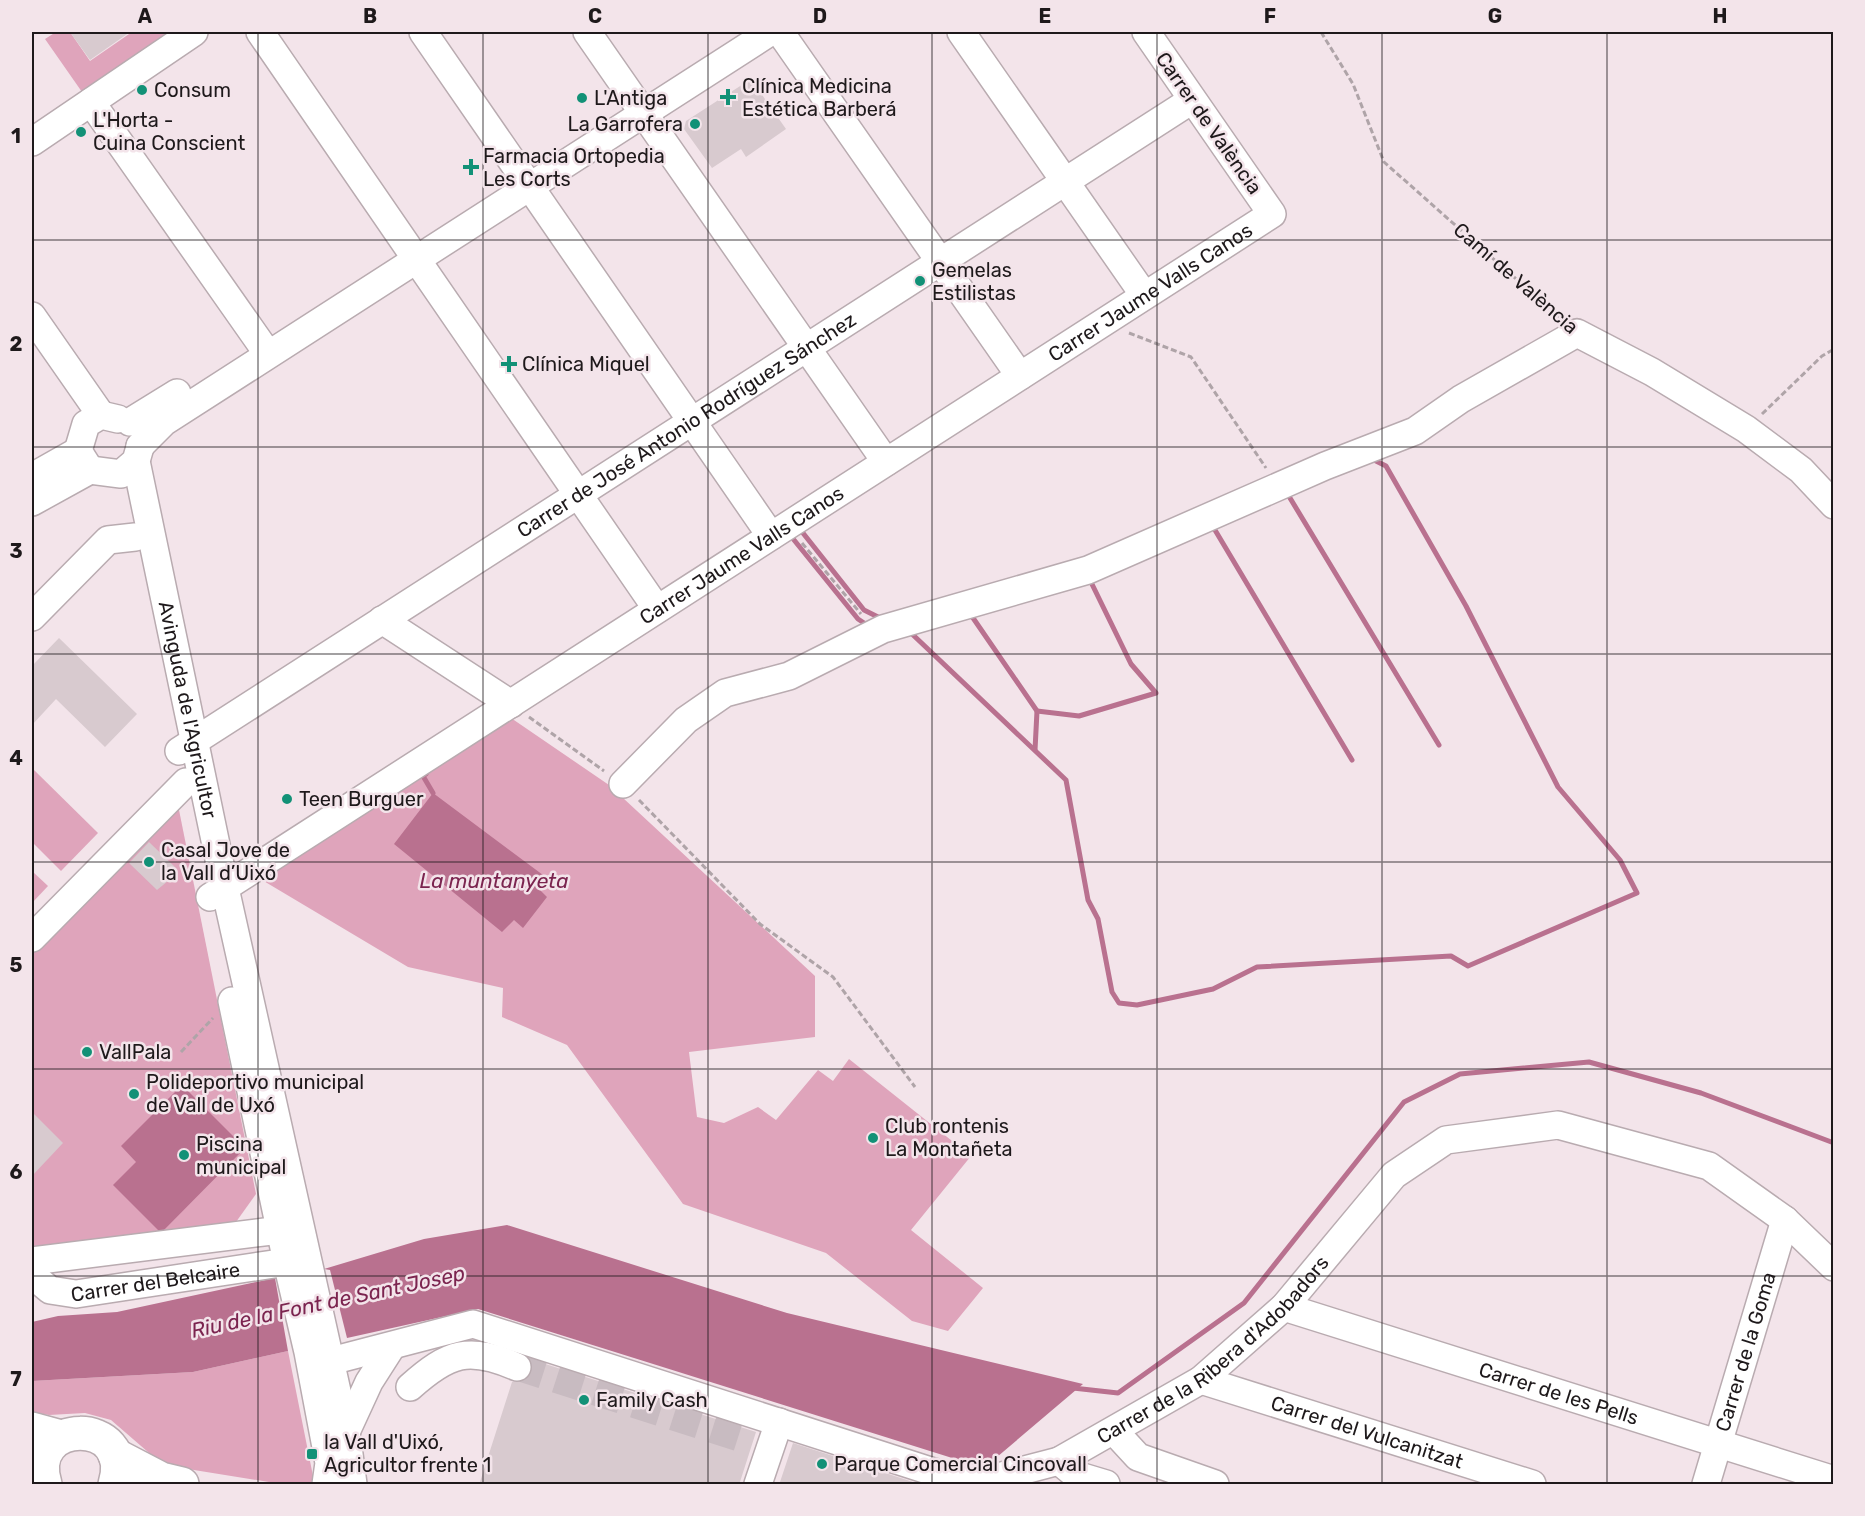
<svg xmlns="http://www.w3.org/2000/svg" width="1865" height="1516" font-family="Rubik,sans-serif">
	<style>
		.green { fill: #dfa4bb }
		.water { fill: #b9718f }
		.lines { fill: none; stroke-linecap: round; stroke-linejoin: round }
		.stream { stroke: #b9718f; stroke-width: 5 }
		.building { fill: #d8cacf }
		.minor-tunnel { stroke: #c8bbc1; stroke-width: 27; stroke-dasharray: 27 14; stroke-linecap: butt }
		.minor-casing { stroke: #b9abb0; stroke-width: 30 }
		.major-casing { stroke: #b9abb0; stroke-width: 36 }
		.path { stroke: #afa4a8; stroke-width: 3; stroke-dasharray: 6 3; stroke-linecap: butt }
		.minor { stroke: #fff; stroke-width: 27 }
		.major { stroke: #fff; stroke-width: 33 }
		.grid { fill: none; stroke: #1e191b; stroke-width: 1.5; stroke-opacity: 0.55 }
		.poi-dot { fill: #129177; stroke: #f3e4ea; stroke-width: 2 }
		.labels { text-anchor: middle; stroke-width: 5; stroke-linejoin: round; paint-order: stroke }
		.poi-label { font-size: 20px; fill: #1e191b; stroke: #f3e4ea; text-anchor: start }
		.street-label { font-size: 20px; fill: #1e191b; stroke: #f3e4ea }
		.water-label { font-size: 21px; font-style: italic; fill: #7b244f; stroke: #f3e4ea }
		.neatline { fill: none; stroke: #1e191b; stroke-width: 2 }
		.grid-label { font-size: 20px; text-anchor: middle; font-weight: bold; fill: #1e191b }
	</style>
	<rect width="100%" height="100%" fill="#f3e4ea"/>
	<!-- green -->
	<g class="green">
		<path d="M56,32H70L90,61L132,32H168L82,92L45,39Z"/>
		<path d="M511,718L609,785L815,976V1037L689,1052L697,1117L724,1123L758,1107L776,1120L818,1070L833,1081L849,1059L971,1156L911,1230L983,1288L948,1331L912,1321L826,1253L683,1204L567,1045L502,1017L503,988L408,967L262,880Z"/>
		<path d="M32,768L98,833L61,871L32,842Z"/>
		<path d="M176,795L256,1194L236,1222L35,1248L32,1245V944Z"/>
		<path d="M32,871L48,886L32,903Z"/>
		<path d="M288,1351L313,1476L311,1484H271L269,1482L163,1465L111,1420L85,1413L49,1415L32,1412V1381L193,1372Z"/>
	</g>
	<!-- water -->
	<g class="water">
		<path d="M433,793L543,875L538,888L547,897L523,928L514,920L502,932L394,844Z"/>
		<path d="M182,1085L245,1148L161,1233L113,1185L136,1162L121,1146Z"/>
		<path d="M507,1225L787,1313L1083,1384L984,1468L478,1309L347,1338L330,1270L324,1269L424,1239Z"/>
		<path d="M275,1278L288,1351L193,1372L32,1381V1322L58,1316L117,1312Z"/>
	</g>
	<g class="lines">
		<!-- stream -->
		<g class="stream">
			<path d="M1287,493L1439,745"/>
			<path d="M1212,525L1352,760"/>
			<path d="M799,528L864,610L882,619"/>
			<path d="M790,535L858,619L870,627"/>
			<path d="M971,615L1037,711L1035,750"/>
			<path d="M911,633L1066,780L1088,900L1098,919L1112,992L1119,1003L1137,1005L1213,989L1257,967L1451,956L1468,966L1637,893L1620,860L1558,787L1466,606L1386,466L1370,458"/>
			<path d="M1037,711L1079,716L1156,693L1131,664L1089,578"/>
			<path d="M426,774L423,776L433,793"/>
			<path d="M1073,1388L1118,1393L1244,1303L1404,1102L1460,1074L1589,1062L1701,1093L1834,1143"/>
		</g>
	</g>
	<!-- building -->
	<g class="building">
		<path d="M70,32H130L90,60Z"/>
		<path d="M751,79L786,129L746,157L741,149L712,168L684,129L686,121Z"/>
		<path d="M59,638L137,714L105,747L56,699L32,725V666Z"/>
		<path d="M149,842L176,868L174,876L157,890L129,863Z"/>
		<path d="M32,1112L63,1143L32,1176Z"/>
		<path d="M530,1359L756,1432L739,1485H479L512,1382H520L527,1379L532,1372L533,1365Z"/>
		<path d="M793,1443L913,1482L912,1485H779Z"/>
	</g>
	<g class="lines">
		<!-- minor-tunnel -->
		<path class="minor-tunnel" d="M517,1367L739,1438L743,1426"/>
		<!-- minor casing -->
		<g class="minor-casing">
			<g id="minor">
				<path d="M260,32L657,609"/>
				<path d="M423,32L771,536"/>
				<path d="M587,32L886,462"/>
				<path d="M780,32L1020,376"/>
				<path d="M961,32L1144,295"/>
				<path d="M91,102L268,354"/>
				<path d="M32,142L194,32"/>
				<path d="M32,316L101,415"/>
				<path d="M130,422L177,393"/>
				<path d="M140,446L164,422L770,32"/>
				<path id="s1" d="M136,461L225,888L346,1432L353,1484"/>
				<path d="M90,470L78,451L86,424L101,415L118,419"/>
				<path d="M90,470L121,474L136,461L140,447"/>
				<path d="M32,477L78,451"/>
				<path d="M32,502L90,470"/>
				<path d="M32,617L108,540L135,537"/>
				<path d="M382,620L511,704"/>
				<path id="s2" d="M179,751L1192,100"/>
				<path d="M623,784L686,720L725,693L789,676L883,629L1088,570L1325,466L1415,431L1461,399L1577,333L1652,372L1746,429L1801,470L1834,505"/>
				<path id="s3" d="M210,897L1272,214L1146,32"/>
				<path d="M32,938L186,782"/>
				<path d="M232,1001L287,1262L308,1352L329,1463L326,1484"/>
				<path d="M32,1261L280,1230"/>
				<path id="s4" d="M32,1275L50,1290L76,1294L287,1262"/>
				<path id="s5" d="M1284,1307L1834,1480"/>
				<path id="s6" d="M331,1361L473,1324L971,1484L1059,1461L1201,1380L1284,1307L1394,1175L1446,1140L1558,1125L1709,1166L1785,1220L1834,1267"/>
				<path id="s7" d="M1201,1380L1532,1484"/>
				<path d="M410,1387C449,1352 469,1346 517,1367"/>
				<path d="M32,1426L65,1435"/>
				<path d="M1114,1431L1138,1457L1215,1484"/>
				<path d="M346,1432L369,1382L392,1346"/>
				<path d="M1059,1461L1076,1475L1106,1484"/>
				<path d="M758,1484L779,1422"/>
				<path id="s8" d="M1706,1484L1785,1220"/>
			</g>
		</g>
		<!-- major casing -->
		<g class="major-casing">
			<g id="major">
				<path d="M115,1455L161,1479L182,1484"/>
				<path d="M45,1484C24,1417 136,1416 115,1484"/>
			</g>
		</g>
		<!-- path -->
		<g class="path">
			<path d="M1321,32L1353,84L1384,162L1559,317"/>
			<path d="M1129,333L1191,357L1266,468"/>
			<path d="M1762,414L1822,356L1834,349"/>
			<path d="M802,543L861,614"/>
			<path d="M529,717L604,771"/>
			<path d="M639,800L760,924L833,977L915,1087"/>
			<path d="M181,1052L213,1018"/>
		</g>
		<!-- minor -->
		<use href="#minor" class="minor"/>
		<!-- major -->
		<use href="#major" class="major"/>
	</g>
	<!-- grid -->
	<path class="grid" d="M258,32V1484M483,32V1484M708,32V1484M932,32V1484M1157,32V1484M1382,32V1484M1607,32V1484M32,240H1834M32,447H1834M32,654H1834M32,862H1834M32,1069H1834M32,1276H1834"/>
	<!-- markers -->
	<g class="poi-dot">
		<circle cx="142" cy="90" r="6"/>
		<path d="M725 88h6v6h6v6h-6v6h-6v-6h-6v-6h6z"/>
		<circle cx="582" cy="98" r="6"/>
		<circle cx="695" cy="124" r="6"/>
		<circle cx="81" cy="132" r="6"/>
		<path d="M468 158h6v6h6v6h-6v6h-6v-6h-6v-6h6z"/>
		<circle cx="920" cy="281" r="6"/>
		<path d="M506 355h6v6h6v6h-6v6h-6v-6h-6v-6h6z"/>
		<circle cx="287" cy="799" r="6"/>
		<circle cx="149" cy="862" r="6"/>
		<circle cx="87" cy="1052" r="6"/>
		<circle cx="134" cy="1094" r="6"/>
		<circle cx="873" cy="1138" r="6"/>
		<circle cx="184" cy="1155" r="6"/>
		<circle cx="584" cy="1400" r="6"/>
		<rect x="306" y="1448" width="12" height="12" rx="3"/>
		<circle cx="822" cy="1464" r="6"/>
	</g>
	<g class="labels">
		<!-- poi labels -->
		<g class="poi-label">
			<text x="742" y="93">Clínica Medicina<tspan x="742" dy="23">Estética Barberá</tspan></text>
			<text x="154" y="97">Consum</text>
			<text x="594" y="105">L'Antiga</text>
			<text x="93" y="127">L'Horta -<tspan x="93" dy="23">Cuina Conscient</tspan></text>
			<text x="683" y="131" text-anchor="end">La Garrofera</text>
			<text x="483" y="163">Farmacia Ortopedia<tspan x="483" dy="23">Les Corts</tspan></text>
			<text x="932" y="277">Gemelas<tspan x="932" dy="23">Estilistas</tspan></text>
			<text x="522" y="371">Clínica Miquel</text>
			<text x="299" y="806">Teen Burguer</text>
			<text x="161" y="857">Casal Jove de<tspan x="161" dy="23">la Vall d’Uixó</tspan></text>
			<text x="99" y="1059">VallPala</text>
			<text x="146" y="1089">Polideportivo municipal<tspan x="146" dy="23">de Vall de Uxó</tspan></text>
			<text x="885" y="1133">Club rontenis<tspan x="885" dy="23">La Montañeta</tspan></text>
			<text x="196" y="1151">Piscina<tspan x="196" dy="23">municipal</tspan></text>
			<text x="596" y="1407">Family Cash</text>
			<text x="324" y="1449">la Vall d'Uixó,<tspan x="324" dy="23">Agricultor frente 1</tspan></text>
			<text x="834" y="1471">Parque Comercial Cincovall</text>
		</g>
		<!-- street labels -->
		<g class="street-label">
			<text transform="translate(1209 123) rotate(55)" y="7">Carrer de València</text>
			<text transform="translate(1516 278) rotate(41)" y="7">Camí de València</text>
			<text dy="7" stroke="none"><textPath href="#s3" startOffset="1118">Carrer Jaume Valls Canos</textPath></text>
			<text dy="7" stroke="none"><textPath href="#s2" startOffset="603">Carrer de José Antonio Rodríguez Sánchez</textPath></text>
			<text dy="7" stroke="none"><textPath href="#s3" startOffset="632">Carrer Jaume Valls Canos</textPath></text>
			<text dy="7" stroke="none"><textPath href="#s1" startOffset="254">Avinguda de l'Agricultor</textPath></text>
			<text dy="7" stroke="none"><textPath href="#s4" startOffset="130">Carrer del Belcaire</textPath></text>
			<text dy="7" stroke="none"><textPath href="#s6" startOffset="952">Carrer de la Ribera d'Adobadors</textPath></text>
			<text dy="7" stroke="none"><textPath href="#s8" startOffset="138">Carrer de la Goma</textPath></text>
			<text dy="7" stroke="none"><textPath href="#s5" startOffset="288">Carrer de les Pells</textPath></text>
			<text dy="7" stroke="none"><textPath href="#s7" startOffset="174">Carrer del Vulcanitzat</textPath></text>
		</g>
		<!-- water labels -->
		<g class="water-label">
			<text x="494" y="888">La muntanyeta</text>
			<text transform="translate(328 1302) rotate(-12)" y="7">Riu de la Font de Sant Josep</text>
		</g>
	</g>
	<!-- border -->
	<rect width="1865" height="1516" fill="none" stroke="#f3e4ea" stroke-width="66"/>
	<rect x="33" y="33" width="1799" height="1450" class="neatline"/>
	<g class="grid-label">
		<text x="145" y="23">A</text>
		<text x="370" y="23">B</text>
		<text x="595" y="23">C</text>
		<text x="820" y="23">D</text>
		<text x="1045" y="23">E</text>
		<text x="1270" y="23">F</text>
		<text x="1495" y="23">G</text>
		<text x="1720" y="23">H</text>
		<text x="16" y="143">1</text>
		<text x="16" y="351">2</text>
		<text x="16" y="558">3</text>
		<text x="16" y="765">4</text>
		<text x="16" y="972">5</text>
		<text x="16" y="1179">6</text>
		<text x="16" y="1386">7</text>
	</g>
</svg>
